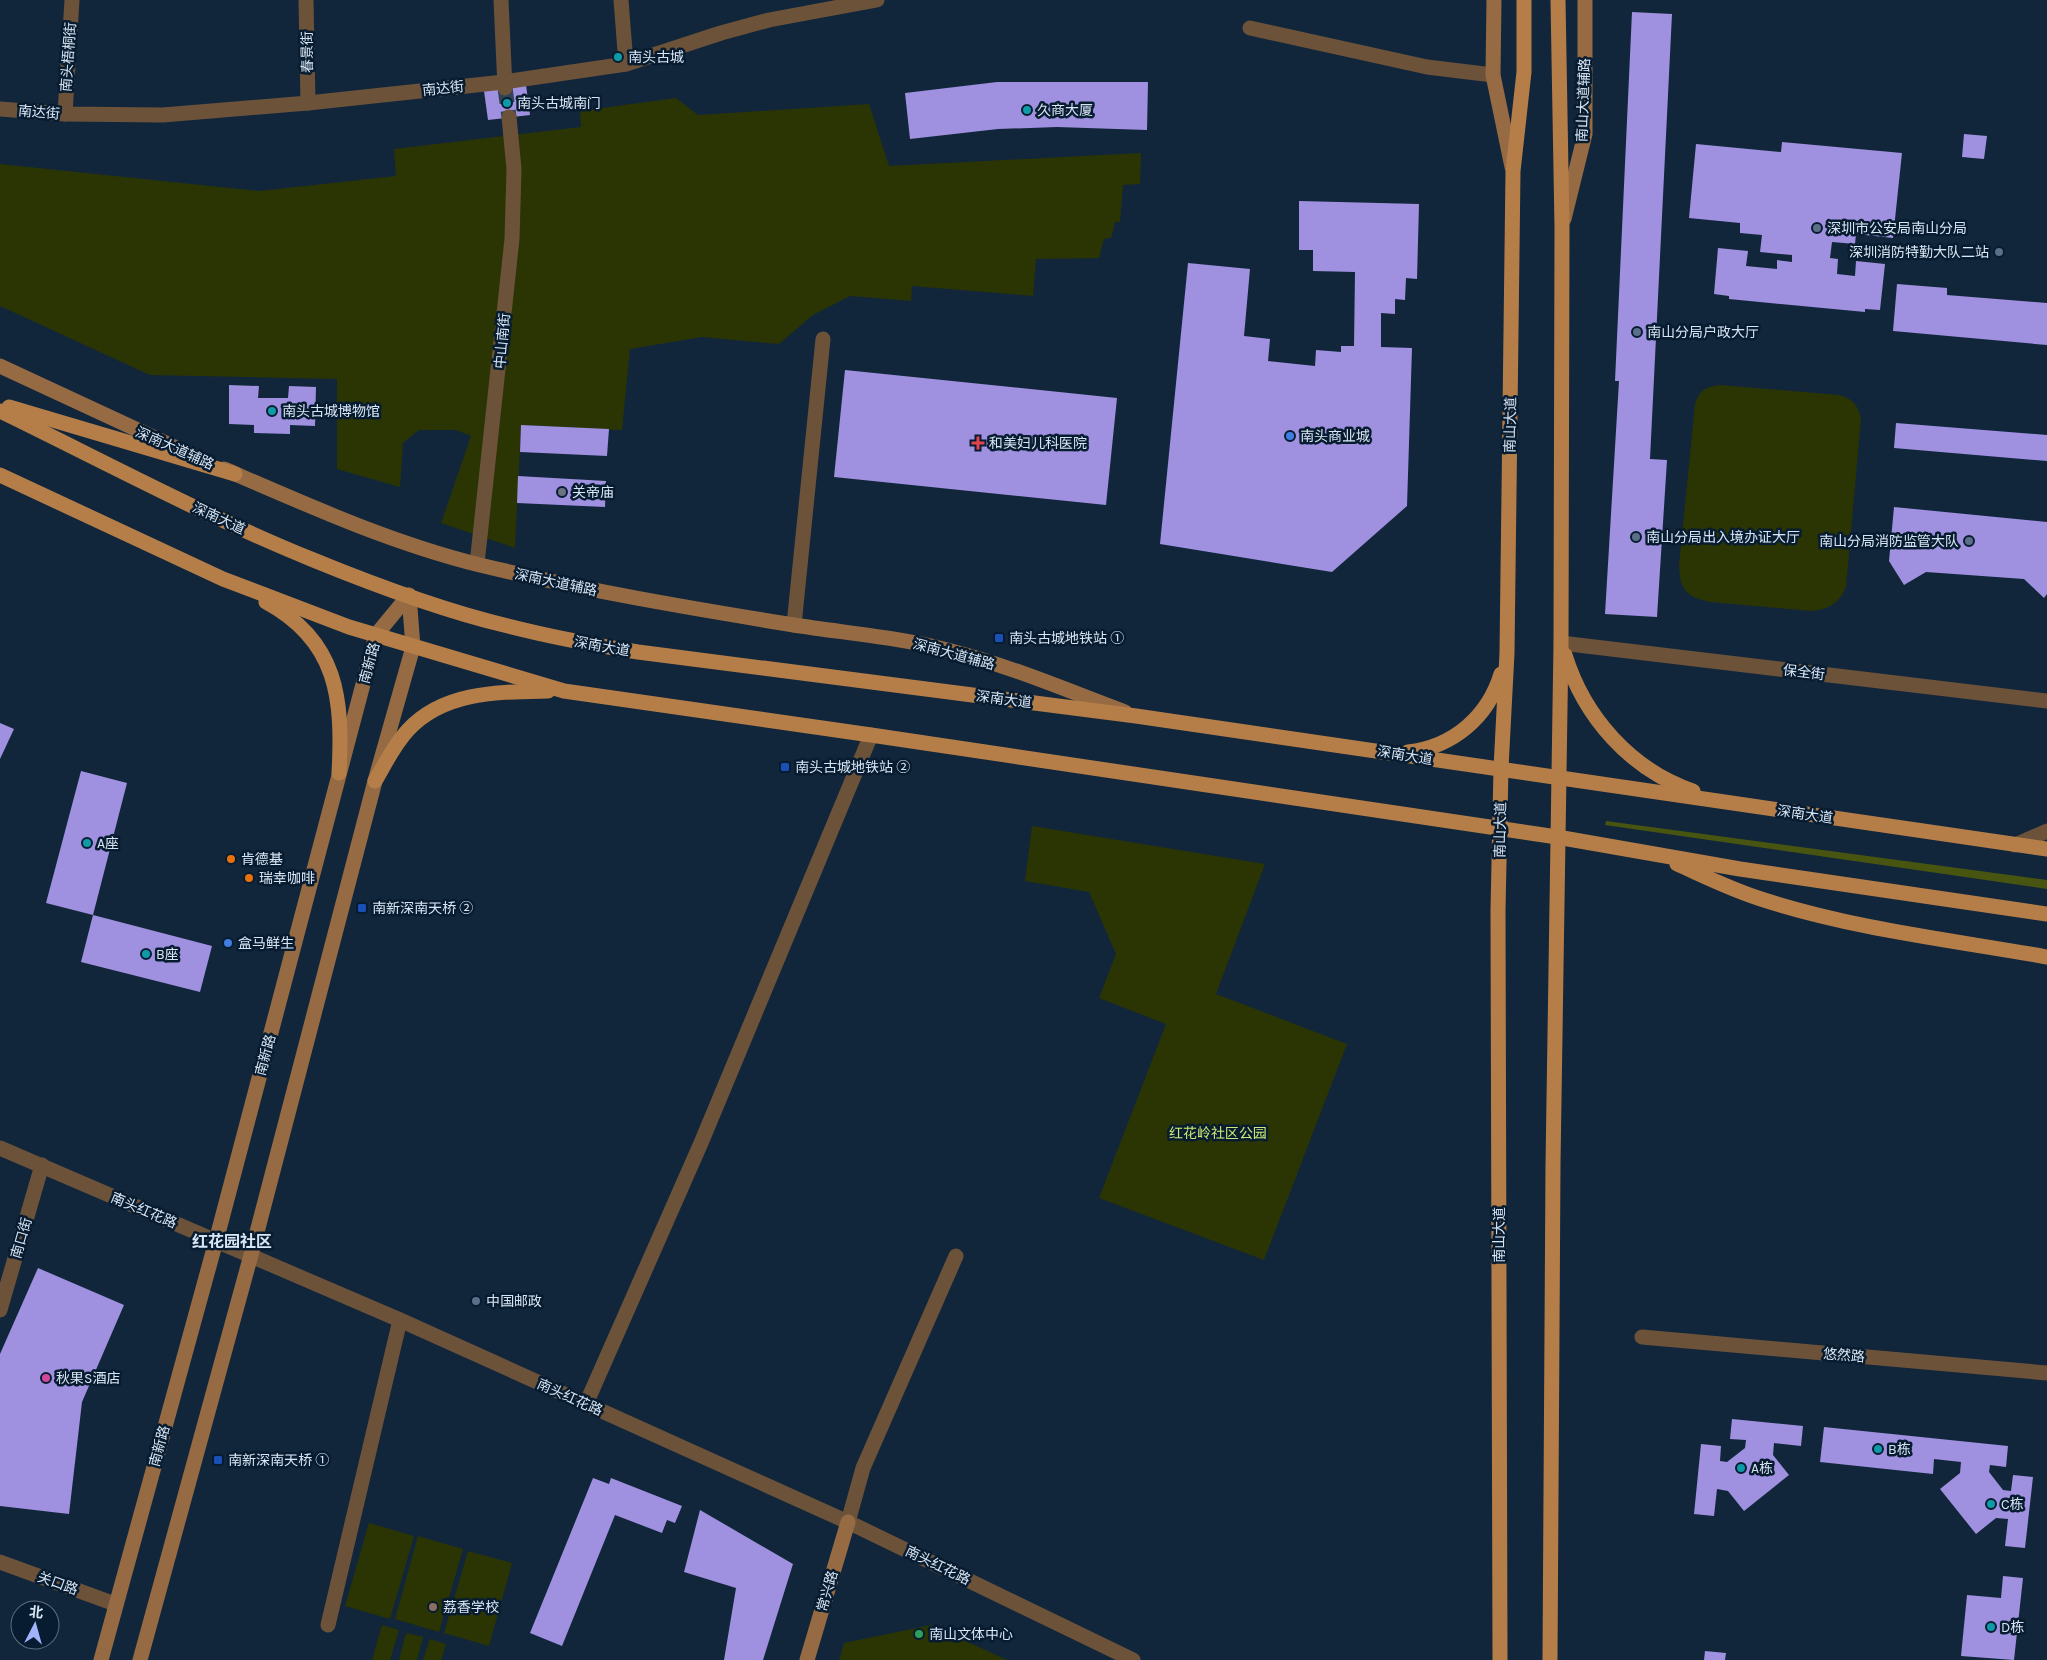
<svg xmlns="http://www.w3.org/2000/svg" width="2047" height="1660" font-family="Karla,'Noto Sans SC',sans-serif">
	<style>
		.green { fill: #2b3503 }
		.forest { fill: #485510 }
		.building { fill: #9f91e0 }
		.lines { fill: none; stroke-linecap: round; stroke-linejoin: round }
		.street-tunnel { stroke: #2f4357; stroke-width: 15; stroke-dasharray: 15 8; stroke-linecap: butt }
		.street { stroke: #6d523a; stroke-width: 15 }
		.secondary { stroke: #966b43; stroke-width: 15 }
		.primary { stroke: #b57e49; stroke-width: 15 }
		.culture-dot { fill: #0f9aa8; stroke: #071c30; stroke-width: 2 }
		.service-dot { fill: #5c6f8a; stroke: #071c30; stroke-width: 2 }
		.shop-dot { fill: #3f7fe0; stroke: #071c30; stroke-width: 2 }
		.health-dot { fill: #e0444e; stroke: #071c30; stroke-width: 2 }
		.worship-dot { fill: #6b7280; stroke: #071c30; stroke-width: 2 }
		.transit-dot { fill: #1a4fb4; stroke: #071c30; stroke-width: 2 }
		.food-dot { fill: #e8710a; stroke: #071c30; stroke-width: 2 }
		.hotel-dot { fill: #d1479c; stroke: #071c30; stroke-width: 2 }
		.education-dot { fill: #8d6e63; stroke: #071c30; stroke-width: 2 }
		.leisure-dot { fill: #2e9e5b; stroke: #071c30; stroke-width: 2 }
		.labels { text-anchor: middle; stroke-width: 5; stroke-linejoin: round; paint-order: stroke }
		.street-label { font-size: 14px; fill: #d8e5f4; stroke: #071c30 }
		.poi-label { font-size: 14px; fill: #d8e5f4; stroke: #071c30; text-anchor: start }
		.park-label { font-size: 14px; fill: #cde874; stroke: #071c30 }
		.quarter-label { font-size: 16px; font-weight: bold; fill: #d8e5f4; stroke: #071c30 }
	</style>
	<rect width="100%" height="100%" fill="#11263b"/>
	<!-- green -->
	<g class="green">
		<path d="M676,98L698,115L869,104L889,166L1141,153L1140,184L1123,185L1120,222H1115L1111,238L1104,239L1099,258L1036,259L1033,296L912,286L911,301L850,296L813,315L779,344L702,337L630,349L622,430L521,425L515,548L441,523L471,436L456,430H419L403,443L400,487L337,469V379L150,375L0,306V164L259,191L396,176L394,149L581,127L580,111Z"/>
		<path d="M1720,385L1839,395C1853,399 1858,405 1861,419L1846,587C1840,603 1828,610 1811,611L1710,602C1685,596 1680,590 1679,565L1695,404C1700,390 1705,387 1720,385Z"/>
		<path d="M1032,826L1265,864L1216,994L1347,1044L1264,1260L1099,1198L1166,1024L1099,998L1116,954L1089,892L1025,881Z"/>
		<path d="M369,1523L414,1536L390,1619L345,1606Z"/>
		<path d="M418,1536L463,1549L439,1632L395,1619Z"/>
		<path d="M468,1551L512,1563L489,1646L444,1633Z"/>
		<path d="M382,1625L399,1630L390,1660H372Z"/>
		<path d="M931,1625L1007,1660H839L844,1643Z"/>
		<path d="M406,1633L423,1637L417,1660H399Z"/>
		<path d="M430,1639L446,1644L441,1660H423Z"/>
	</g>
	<!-- forest -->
	<path class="forest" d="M1606,821L2047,880V889L1605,825Z"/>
	<!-- building -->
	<g class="building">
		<path d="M1632,12L1672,14L1650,459L1667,460L1657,617L1605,614L1619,381H1615Z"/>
		<path d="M997,82H1148L1147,130L1057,127L998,129L910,139L905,93Z"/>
		<path d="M526,85L530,115L488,120L484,91Z"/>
		<path d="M1964,134L1987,136L1984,159L1962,157Z"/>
		<path d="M1782,142L1902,153L1893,238L1856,234L1855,244L1832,242L1830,258L1838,259L1837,274L1855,276L1856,261L1885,264L1880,310L1865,309V312L1729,299V296L1714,294L1718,248L1748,251L1746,266L1777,269V260L1792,262V255L1760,252L1762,235L1740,233V223L1689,218L1696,144L1781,152Z"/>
		<path d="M1299,201L1419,204L1417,279L1406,278L1405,300L1395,299V314L1381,313V347L1412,348L1407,506L1332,572L1160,544L1188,263L1250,269L1244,336L1270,339L1268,361L1315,366L1316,350L1341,352V346H1354L1355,272L1313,271V250H1299Z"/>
		<path d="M1897,284L1947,288V295L2047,303V345L1893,331Z"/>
		<path d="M845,370L1117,398L1106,505L834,477Z"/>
		<path d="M229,385L259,386L258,398H288L289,386L316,387L315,426L290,425V434L254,433V425L229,424Z"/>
		<path d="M1896,423L2047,435V461L1894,448Z"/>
		<path d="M521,425L609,429L607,456L520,452Z"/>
		<path d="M518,476L606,481L605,507L517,503Z"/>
		<path d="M1894,507L2047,522V594L2044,598L2024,579L1926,572L1904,585L1889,561Z"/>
		<path d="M0,723L14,729L0,759Z"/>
		<path d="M81,771L127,783L93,915L46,903Z"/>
		<path d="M93,915L212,946L200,992L81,962Z"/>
		<path d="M38,1268L124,1305L82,1402L69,1514L0,1506V1354Z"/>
		<path d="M1732,1419L1803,1426L1801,1446L1774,1443L1773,1455L1789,1475L1744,1511L1728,1491L1717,1489L1714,1516L1694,1514L1701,1444L1721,1446L1720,1461L1727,1462L1745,1448L1746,1440L1730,1439Z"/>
		<path d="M1824,1427L2008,1446L2006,1467L1990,1465L1989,1472L2003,1490L2011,1491L2013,1475L2033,1477L2025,1548L2005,1546L2008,1519L1996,1518L1976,1534L1940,1489L1960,1473L1961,1462L1934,1459L1933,1474L1820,1462Z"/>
		<path d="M593,1478L609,1484L611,1478L682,1506L675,1523L667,1520L662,1533L615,1515L562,1646L530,1633Z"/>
		<path d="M700,1510L793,1564L763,1660H724L736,1588L684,1572Z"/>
		<path d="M2003,1576L2023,1578L2014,1660L1961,1656L1967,1595L2001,1598Z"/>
		<path d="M1705,1651L1726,1653L1725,1660H1704Z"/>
	</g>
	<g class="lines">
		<!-- street-tunnel -->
		<path class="street-tunnel" d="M505,88L509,117"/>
		<!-- street -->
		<g class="street">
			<path d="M306,0L308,103"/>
			<path d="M501,0L505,88"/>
			<path d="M621,0L626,64"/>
			<path d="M1250,28L1427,67L1493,75"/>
			<path d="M0,109L65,114L163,115L308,103L504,82L626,64L721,33L769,20L877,0"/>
			<path d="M65,114L72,0"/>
			<path d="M477,564L512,239L514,169L509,117"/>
			<path d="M794,625L823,339"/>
			<path d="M1561,643L2047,701"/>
			<path d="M2015,845L2047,831"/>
			<path d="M0,1148L400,1320L848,1522L1133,1660"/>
			<path d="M0,1310L42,1165"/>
			<path d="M1642,1337L2047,1373"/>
			<path d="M586,1404L701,1143L871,735"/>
			<path d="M848,1522L863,1468L956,1256"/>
			<path d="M0,1562L115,1604"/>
			<path d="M328,1625L400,1320"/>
		</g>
		<!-- secondary -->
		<g class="secondary">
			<path d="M1494,0L1493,75L1512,167"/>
			<path d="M1564,219L1585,134V0"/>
			<path d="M0,366L196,457"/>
			<path d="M224,469C307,505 391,543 480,565C583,590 689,608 794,625C845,633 897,637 947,650C1008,665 1066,690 1125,712"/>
			<path d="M101,1660L216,1241L376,635L409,595"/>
			<path d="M140,1660L251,1255L375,781L413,647L409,595"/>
			<path d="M807,1660L848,1522"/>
		</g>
		<!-- primary -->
		<g class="primary">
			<path d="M9,407L235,474"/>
			<path d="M0,411C103,461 205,516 311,559C372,584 444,611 508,626C551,637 594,645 638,652L1136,716L2047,849"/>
			<path d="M0,475L223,579L349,627L564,691L871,735L1557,837L1740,869L2047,914"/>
			<path d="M266,602C338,641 343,699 339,773"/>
			<path d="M1565,655C1584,717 1631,770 1693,791"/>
			<path d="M1408,752C1453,747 1488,717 1501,674"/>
			<path d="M375,781C385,764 394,745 408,730C444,691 499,692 548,691"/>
			<path d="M1677,864C1704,876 1732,890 1761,899C1853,929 1952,940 2047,957"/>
			<path d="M1500,1660L1498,910L1501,768L1507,653L1513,171L1524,72V0"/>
			<path d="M1550,1660L1553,1165L1561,643L1562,228L1558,0"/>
		</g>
	</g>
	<!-- markers -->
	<g class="culture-dot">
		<circle cx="618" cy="57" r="5"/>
		<circle cx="507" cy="103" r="5"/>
		<circle cx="1027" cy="110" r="5"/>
		<circle cx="272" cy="411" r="5"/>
		<circle cx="87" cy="843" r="5"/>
		<circle cx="146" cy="954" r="5"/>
		<circle cx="1878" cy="1449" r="5"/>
		<circle cx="1741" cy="1468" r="5"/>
		<circle cx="1991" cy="1504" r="5"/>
		<circle cx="1991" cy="1627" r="5"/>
	</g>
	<g class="service-dot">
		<circle cx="1817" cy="228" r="5"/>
		<circle cx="1999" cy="252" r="5"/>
		<circle cx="1637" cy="332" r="5"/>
		<circle cx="1636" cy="537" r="5"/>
		<circle cx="1969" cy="541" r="5"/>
		<circle cx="476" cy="1301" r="5"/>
	</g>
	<g class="shop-dot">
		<circle cx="1290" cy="436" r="5"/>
		<circle cx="228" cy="943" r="5"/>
	</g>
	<path class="health-dot" d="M975.5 435.5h5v5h5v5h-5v5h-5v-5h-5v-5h5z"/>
	<circle class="worship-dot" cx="562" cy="492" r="5"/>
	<g class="transit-dot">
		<rect x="994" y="633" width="10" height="10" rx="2.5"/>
		<rect x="780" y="762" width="10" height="10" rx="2.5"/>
		<rect x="357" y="903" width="10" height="10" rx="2.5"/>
		<rect x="213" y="1455" width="10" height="10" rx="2.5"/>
	</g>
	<g class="food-dot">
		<circle cx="231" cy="859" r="5"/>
		<circle cx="249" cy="878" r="5"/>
	</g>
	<circle class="hotel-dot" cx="46" cy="1378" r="5"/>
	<circle class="education-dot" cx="433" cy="1607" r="5"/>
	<circle class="leisure-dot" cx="919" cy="1634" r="5"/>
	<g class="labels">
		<!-- street labels -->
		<g class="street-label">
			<text transform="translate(307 52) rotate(-91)" y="5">春景街</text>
			<text transform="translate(68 57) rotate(-86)" y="5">南头梧桐街</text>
			<text transform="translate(443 88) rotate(-6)" y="5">南达街</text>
			<text transform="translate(1583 100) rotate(-88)" y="5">南山大道辅路</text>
			<text transform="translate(39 112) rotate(5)" y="5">南达街</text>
			<text transform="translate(502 341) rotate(-85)" y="5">中山南街</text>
			<text transform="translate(1510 425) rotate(-89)" y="5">南山大道</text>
			<text transform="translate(175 448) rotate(24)" y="5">深南大道辅路</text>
			<text transform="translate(219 518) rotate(25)" y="5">深南大道</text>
			<text transform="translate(556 582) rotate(12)" y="5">深南大道辅路</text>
			<text transform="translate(602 646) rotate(10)" y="5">深南大道</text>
			<text transform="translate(954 654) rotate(15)" y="5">深南大道辅路</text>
			<text transform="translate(369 663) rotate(-75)" y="5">南新路</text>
			<text transform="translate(1804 672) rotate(7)" y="5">保全街</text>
			<text transform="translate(1004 699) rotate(7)" y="5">深南大道</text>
			<text transform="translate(1405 755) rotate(9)" y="5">深南大道</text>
			<text transform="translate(1805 814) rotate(8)" y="5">深南大道</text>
			<text transform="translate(1500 830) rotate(-89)" y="5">南山大道</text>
			<text transform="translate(265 1055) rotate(-75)" y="5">南新路</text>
			<text transform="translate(144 1210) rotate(23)" y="5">南头红花路</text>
			<text transform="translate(1499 1235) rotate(-90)" y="5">南山大道</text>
			<text transform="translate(21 1238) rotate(-74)" y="5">南口街</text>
			<text transform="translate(1844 1355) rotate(5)" y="5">悠然路</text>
			<text transform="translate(570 1397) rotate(24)" y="5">南头红花路</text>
			<text transform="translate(159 1446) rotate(-75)" y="5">南新路</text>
			<text transform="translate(938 1565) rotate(26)" y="5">南头红花路</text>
			<text transform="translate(58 1583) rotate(20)" y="5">关口路</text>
			<text transform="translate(827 1591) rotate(-74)" y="5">常兴路</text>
		</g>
		<!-- poi labels -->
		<g class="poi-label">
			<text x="628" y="62">南头古城</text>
			<text x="517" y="108">南头古城南门</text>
			<text x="1037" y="115">久商大厦</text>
			<text x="1827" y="233">深圳市公安局南山分局</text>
			<text x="1989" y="257" text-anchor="end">深圳消防特勤大队二站</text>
			<text x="1647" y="337">南山分局户政大厅</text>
			<text x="282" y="416">南头古城博物馆</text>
			<text x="1300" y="441">南头商业城</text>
			<text x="989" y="448">和美妇儿科医院</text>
			<text x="572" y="497">关帝庙</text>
			<text x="1646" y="542">南山分局出入境办证大厅</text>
			<text x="1959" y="546" text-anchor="end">南山分局消防监管大队</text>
			<text x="1009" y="643">南头古城地铁站 ①</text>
			<text x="795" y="772">南头古城地铁站 ②</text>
			<text x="97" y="848">A座</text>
			<text x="241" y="864">肯德基</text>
			<text x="259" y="883">瑞幸咖啡</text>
			<text x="372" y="913">南新深南天桥 ②</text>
			<text x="238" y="948">盒马鲜生</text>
			<text x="156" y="959">B座</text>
			<text x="486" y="1306">中国邮政</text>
			<text x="56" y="1383">秋果S酒店</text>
			<text x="1888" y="1454">B栋</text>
			<text x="228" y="1465">南新深南天桥 ①</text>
			<text x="1751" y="1473">A栋</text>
			<text x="2001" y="1509">C栋</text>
			<text x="443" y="1612">荔香学校</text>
			<text x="2001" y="1632">D栋</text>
			<text x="929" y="1639">南山文体中心</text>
		</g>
		<!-- park labels -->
		<g class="park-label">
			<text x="1218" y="1138">红花岭社区公园</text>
		</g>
		<!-- quarter labels -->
		<g class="quarter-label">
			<text x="232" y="1247">红花园社区</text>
		</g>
	</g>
	<!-- north arrow -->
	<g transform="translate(35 1625) rotate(6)"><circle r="24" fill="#071c30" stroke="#5b6c7e"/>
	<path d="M0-4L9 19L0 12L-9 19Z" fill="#a3b2fd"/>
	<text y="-8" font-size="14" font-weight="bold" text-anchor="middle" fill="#d8e5f4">北</text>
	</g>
</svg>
